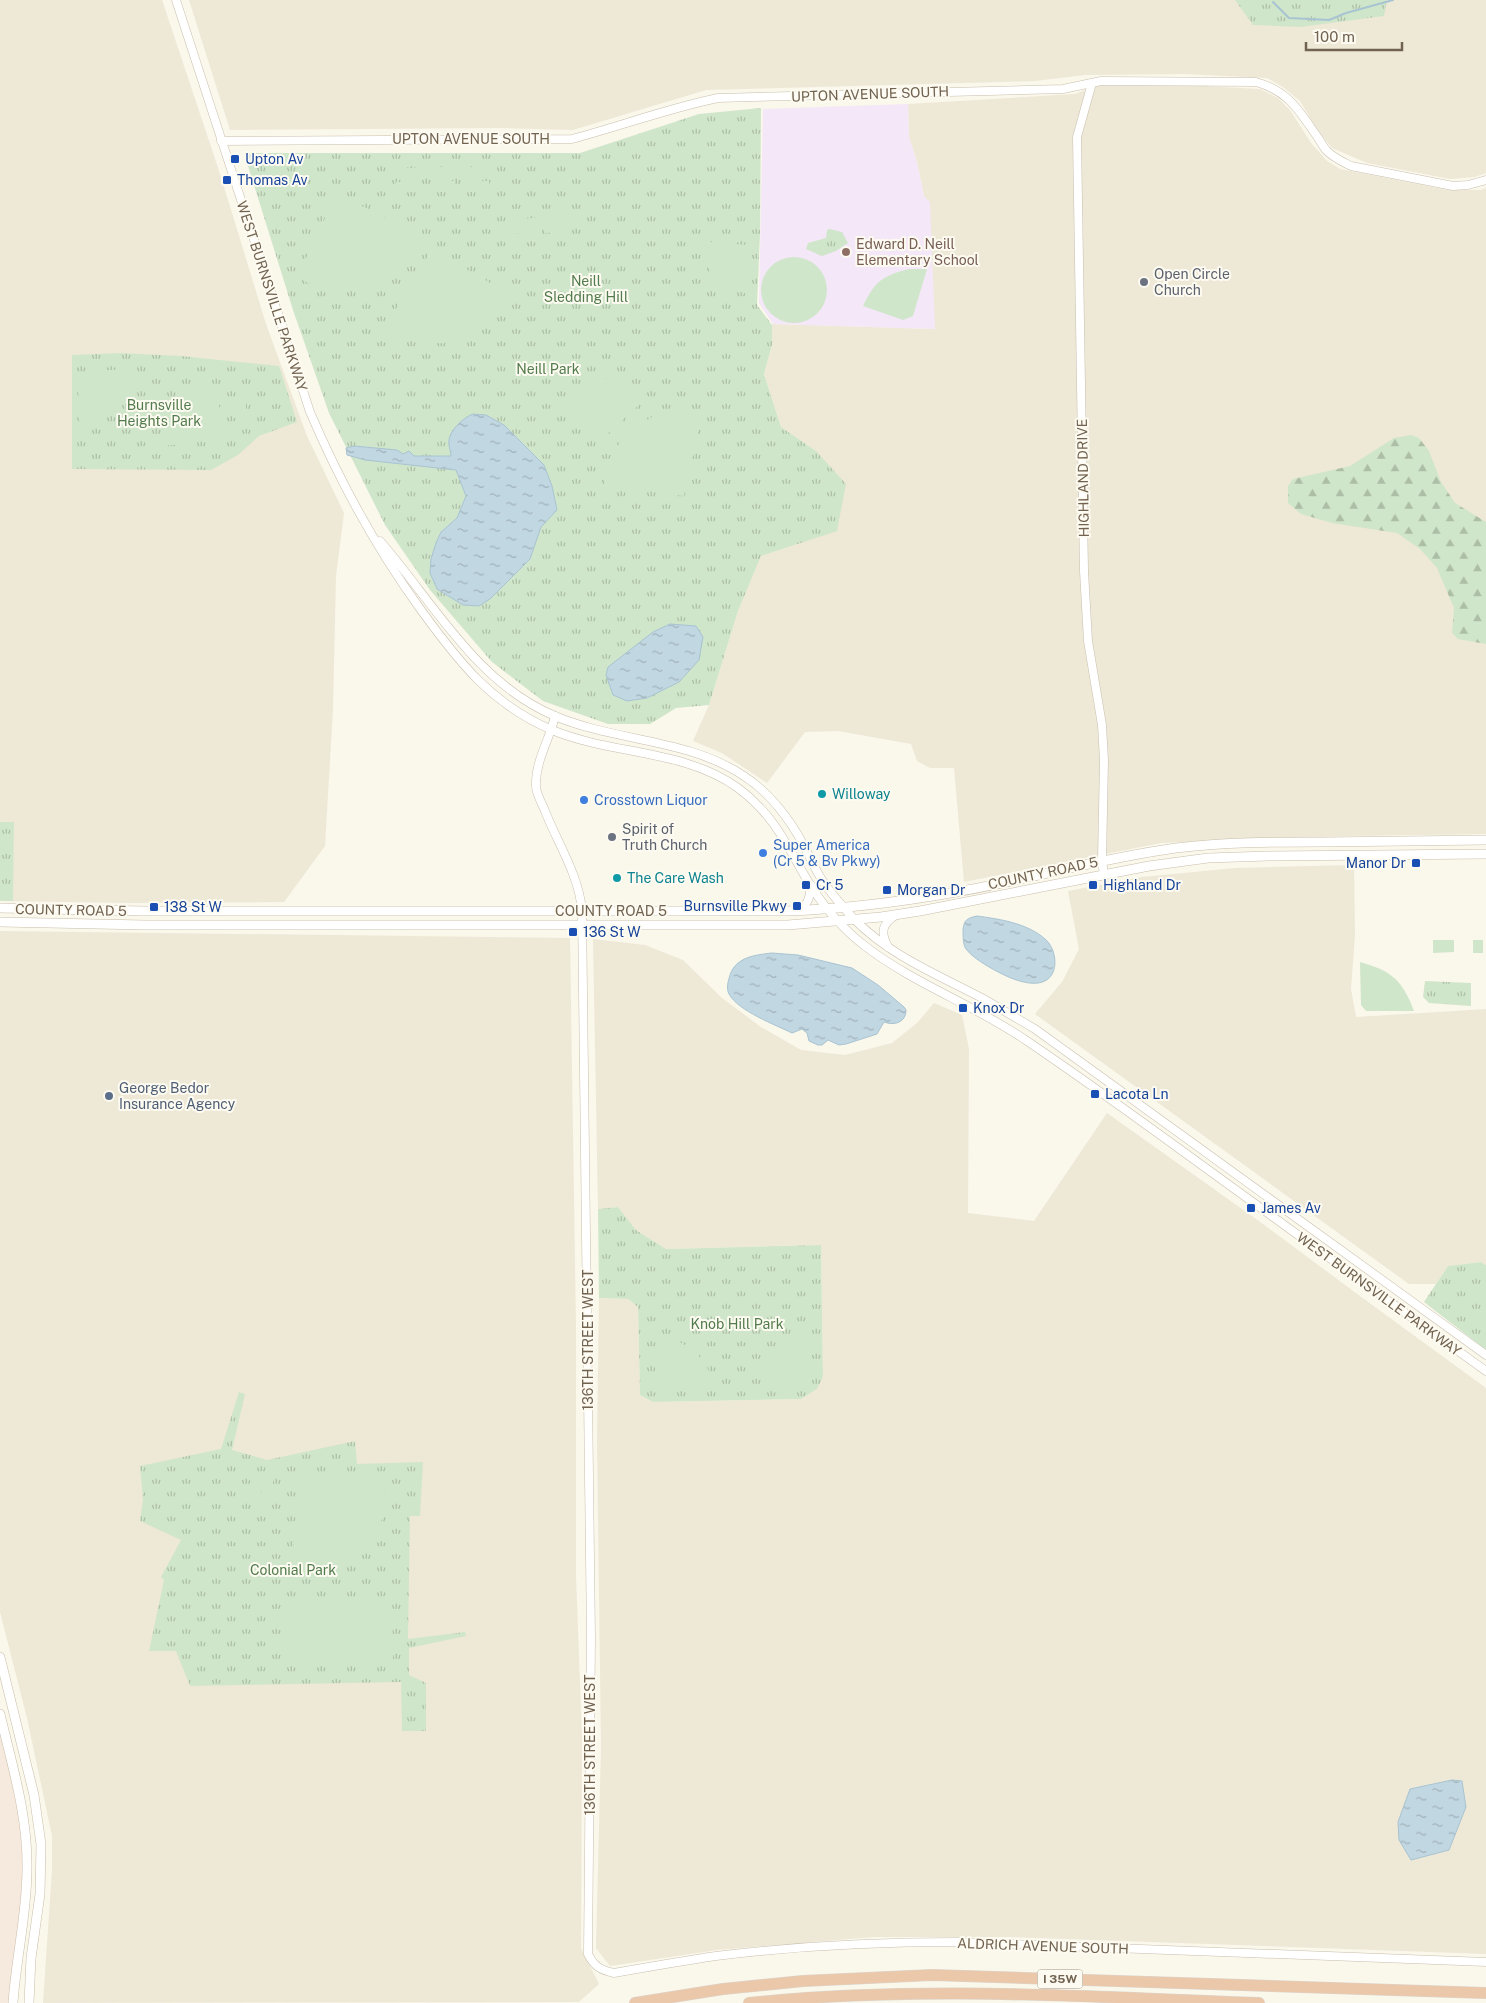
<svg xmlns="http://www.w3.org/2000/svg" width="1486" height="2003" font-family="'Public Sans',sans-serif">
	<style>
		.residential { fill: #eee8d7 }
		.commercial { fill: #f6e9dd }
		.education { fill: #f4e7f7 }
		.forest { fill: url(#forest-firs) }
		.park { fill: url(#park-tufts) }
		.pitch { fill: #d0e6ca }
		.water { fill: url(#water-ripples); stroke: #a8c4d2 }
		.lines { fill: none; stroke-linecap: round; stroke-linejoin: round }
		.stream { stroke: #a8c4d2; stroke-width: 2 }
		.tertiary-casing { stroke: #c8bfaf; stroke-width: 9 }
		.secondary-casing { stroke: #c9beab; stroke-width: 10 }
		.motorway-casing { stroke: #dad6d2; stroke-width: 12 }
		.tertiary { stroke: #fff; stroke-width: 8 }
		.secondary { stroke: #fff; stroke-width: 9 }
		.motorway { stroke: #ecc8aa; stroke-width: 11 }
		.transit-dot { fill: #1a4fb4; stroke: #fdfbf1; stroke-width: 2 }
		.education-dot { fill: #8d6e63; stroke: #fdfbf1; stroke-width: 2 }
		.worship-dot { fill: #6b7280; stroke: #fdfbf1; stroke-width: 2 }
		.culture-dot { fill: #0f9aa8; stroke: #fdfbf1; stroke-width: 2 }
		.shop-dot { fill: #3f7fe0; stroke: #fdfbf1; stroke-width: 2 }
		.service-dot { fill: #5c6f8a; stroke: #fdfbf1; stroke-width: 2 }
		.labels { text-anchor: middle; stroke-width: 4; stroke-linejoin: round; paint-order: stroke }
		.shield { fill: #fdfbf1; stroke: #9c9181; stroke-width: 1 }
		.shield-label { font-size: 12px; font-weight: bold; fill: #726351 }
		.street-label { font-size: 14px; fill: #726351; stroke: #fdfbf1 }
		.transit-label { font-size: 14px; fill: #164399; stroke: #fdfbf1; text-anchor: start }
		.education-label { font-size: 14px; fill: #785e54; stroke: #fdfbf1; text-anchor: start }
		.worship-label { font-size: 14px; fill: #5b616d; stroke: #fdfbf1; text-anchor: start }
		.park-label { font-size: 14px; fill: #527b4d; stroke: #fdfbf1 }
		.culture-label { font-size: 14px; fill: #0d838f; stroke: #fdfbf1; text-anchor: start }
		.shop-label { font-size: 14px; fill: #366cbe; stroke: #fdfbf1; text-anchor: start }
		.service-label { font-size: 14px; fill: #4e5e75; stroke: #fdfbf1; text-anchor: start }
	</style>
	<defs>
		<pattern id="forest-firs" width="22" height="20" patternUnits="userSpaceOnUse" patternTransform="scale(1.25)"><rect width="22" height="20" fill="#d0e6ca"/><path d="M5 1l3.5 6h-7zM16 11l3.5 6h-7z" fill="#adbea6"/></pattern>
		<pattern id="park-tufts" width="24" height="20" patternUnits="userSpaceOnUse" patternTransform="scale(1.25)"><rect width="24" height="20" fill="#d0e6ca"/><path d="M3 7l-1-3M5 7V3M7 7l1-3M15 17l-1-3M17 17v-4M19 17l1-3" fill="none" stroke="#adbea6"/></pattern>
		<pattern id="water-ripples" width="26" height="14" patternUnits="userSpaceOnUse" patternTransform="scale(1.25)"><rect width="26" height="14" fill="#c1d7e2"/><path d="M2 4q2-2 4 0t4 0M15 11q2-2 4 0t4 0" fill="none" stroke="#a1b2ba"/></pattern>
	</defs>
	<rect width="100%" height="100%" fill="#faf7eb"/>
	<!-- residential -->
	<g class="residential">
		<path d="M0,0H162L221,177L266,324L307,436L344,513L336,576L333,709L325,846L284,902L132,903L0,901Z"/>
		<path d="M189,0H1486V173L1475,177L1450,179L1367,163L1332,148L1317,130L1300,101L1283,87L1267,78L1184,74L1085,75L1035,81L706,90L573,130L500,128L230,130Z"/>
		<path d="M1110,81L1260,89L1278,98L1290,110L1311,143L1327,161L1340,169L1448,190H1481L1486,188V834L1347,836L1161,843L964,882L954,768H930L917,761L911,744L838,731L805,732L767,783L722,753L693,741L709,705L738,611L761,556L798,544L816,451L781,427L764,374L772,345V325L773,324L935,329L924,196L917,162L909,137L908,104L1075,94Z"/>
		<path d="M1354,865L1355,935L1351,989L1356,1017L1486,1009V1265L1481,1262L1448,1266L1436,1284H1409L1035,1014L1062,982L1079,949L1068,891L1142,877L1235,868Z"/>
		<path d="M0,931L570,938L576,1328V1576L582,1738L581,1948L599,1984L579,2002L43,2003L52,1870V1836L27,1718L0,1612Z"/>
		<path d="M593,939L645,945L683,960L722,998L761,1027L801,1050L845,1055L892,1043L917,1023L934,1003L962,1015L969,1049L968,1213L1034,1221L1107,1113L1263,1224L1364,1299L1486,1388V1954L1009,1937H874L717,1950L610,1966L596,1948L601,1746L597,1441L599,1298L628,1299L638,1307L640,1395L653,1402L801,1399L817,1389L823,1377L821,1245L666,1249L636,1230L618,1207L598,1209Z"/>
	</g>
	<!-- commercial -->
	<path class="commercial" d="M0,1714L27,1845L13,2003H0Z"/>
	<!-- education -->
	<path class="education" d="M908,104L909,137L917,162L924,196L930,202L935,329L773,324L759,303L763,109Z"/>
	<!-- forest -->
	<path class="forest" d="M1411,435L1419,438L1429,451L1441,482L1455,503L1486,522V644L1458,639L1452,633L1454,608L1437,568L1420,549L1397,533L1332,523L1301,514L1288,503V486L1293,479L1350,466L1394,438Z"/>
	<!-- park -->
	<g class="park">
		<path d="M1235,0H1387L1384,16L1300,27L1253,25Z"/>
		<path d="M761,108L760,234L757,305L772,325V345L764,374L781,427L816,451L846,484L837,531L761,556L738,611L709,705L676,708L650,724H608L543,701L492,662L430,590L385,525L329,413L293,310L244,153H580L699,114Z"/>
		<path d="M830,229L842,232L848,243L836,251L822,256L806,249L808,243L826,238L827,230Z"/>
		<path d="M120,353L181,356L279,366L297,422L259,436L238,455L211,470L72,469V355Z"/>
		<path d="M0,822H14L13,901H0Z"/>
		<path d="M1425,981L1471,983V1006L1429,1003L1423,997Z"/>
		<path d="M618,1207L636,1230L666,1249L821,1245L823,1377L817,1389L801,1399L653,1402L640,1395L638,1307L628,1299L599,1298L598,1209Z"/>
		<path d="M1481,1262L1486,1265V1350L1424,1302L1448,1266Z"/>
		<path d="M239,1392L245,1394L232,1450L267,1460L355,1441L357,1464L423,1462L420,1516H410L408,1639L465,1632L466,1636L409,1648V1675L426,1683V1731H402L401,1682L190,1686L176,1651H149L164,1580L161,1577L181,1540L140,1521L143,1499L140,1466L221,1449Z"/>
	</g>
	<!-- pitch -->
	<g class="pitch">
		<rect x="431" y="167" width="23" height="11"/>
		<rect x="466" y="167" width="23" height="11"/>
		<rect x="396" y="168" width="23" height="10"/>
		<rect x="431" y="181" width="23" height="11"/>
		<path d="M466,181H489L490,192H466Z"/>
		<rect x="396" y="182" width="23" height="10"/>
		<path d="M337,193L422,237C417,245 413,253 407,260C385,284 350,296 318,287C311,285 303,280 297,277Z"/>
		<path d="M571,215L572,231L545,233L544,216Z"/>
		<path d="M536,218L537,233L511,234L510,219Z"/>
		<path d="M698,241L747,245L752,250L751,295C715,285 709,278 698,241Z"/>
		<path d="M432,249L509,294C503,303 497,315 489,323C462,350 415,348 384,329Z"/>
		<circle cx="794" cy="290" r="33"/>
		<path d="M909,269H927L913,316L903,320L863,306C875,281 882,276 909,269Z"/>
		<path d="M137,369C124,405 116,414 79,428L78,378L86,371Z"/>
		<path d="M601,377L629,387L643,401L599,442L557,406L578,385Z"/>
		<path d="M210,378L227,430L222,439L164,446C172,408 176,399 210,378Z"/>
		<rect x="232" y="402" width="14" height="16"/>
		<path d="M683,411L702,413L684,496L604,485L609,459L627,432L655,415Z"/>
		<path d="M1433,940H1454V952L1433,953Z"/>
		<rect x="1473" y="940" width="10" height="13"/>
		<path d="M1360,962C1392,971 1402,980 1414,1011H1366L1361,1005Z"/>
		<path d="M656,1334C689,1343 704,1353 715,1386L660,1388L655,1383Z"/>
		<path d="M810,1335V1380L805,1386L760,1385C770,1349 775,1346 810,1335Z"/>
		<path d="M307,1474L386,1476L385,1514L365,1548L332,1568H292L298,1482Z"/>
		<path d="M250,1477H273V1488L250,1487Z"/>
		<path d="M250,1491L273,1492V1502H250Z"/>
		<path d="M254,1523L268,1524L267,1540L253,1539Z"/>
		<path d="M392,1598L393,1662L286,1663V1599Z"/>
	</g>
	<!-- water -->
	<g class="water">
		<path d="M473,414L486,415L504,425L544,465L552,486L557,510L541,527L530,559L490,599L479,606L463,605L437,589L430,573L431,559L436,543L441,532L457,518L466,496L456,470L365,460L347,455L346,448L354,446L397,450L403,454L409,451L414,456H451C451,452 448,445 449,440C450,430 464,417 473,414Z"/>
		<path d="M670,624L696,626L703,637L699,660L679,682L647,698L627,701L613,695L606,675L608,667L653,632Z"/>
		<path d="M977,916C999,919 1027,923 1045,939C1056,948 1059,970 1048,979C1038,987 1021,982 1011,978C999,973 974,960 966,949C963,945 963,936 963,930C964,920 967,918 977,916Z"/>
		<path d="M772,953L798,955L852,968L878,985L904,1007L906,1010C906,1022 895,1026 884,1022L877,1034L846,1044L839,1045L828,1040L822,1045H818L809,1041L807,1033L802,1029L792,1033C776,1025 738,1011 729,994C726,988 728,982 730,975C736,957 755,955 772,953Z"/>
		<path d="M1452,1780L1462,1781L1466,1807L1449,1850L1411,1860L1399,1840L1398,1822L1410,1789Z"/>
	</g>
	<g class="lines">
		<!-- stream -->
		<path class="stream" d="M1273,2L1289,18L1329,20L1346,13L1393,0"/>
		<!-- tertiary casing -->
		<g class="tertiary-casing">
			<g id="tertiary">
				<path d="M176,0L310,412C340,482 376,548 421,610C458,661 491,704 552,730C612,755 684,749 738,788C777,817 788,849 812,888C826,909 844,930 865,946C914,984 975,1005 1027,1041C1079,1076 1130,1113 1181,1150C1283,1224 1384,1298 1486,1371"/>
				<path d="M1092,83L1077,137L1084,571L1088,641L1102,725L1104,760L1102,861L1104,874"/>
				<path d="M221,141L572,139C621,126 669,108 718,98L1063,89L1101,81L1256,82C1288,91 1298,109 1316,135C1320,140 1323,147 1327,151C1334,158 1343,162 1351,166L1453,186L1468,185L1486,180"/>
				<path d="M380,541C434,603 476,683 555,716C616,742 687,738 744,776C769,792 790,819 804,846C810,857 815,869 822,880C831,894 843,907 854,919C889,955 936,974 980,997C998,1007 1016,1018 1035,1029L1486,1355"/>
				<path d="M555,716C550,739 535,761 536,786C536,794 542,803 545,811C558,844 579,875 582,911L591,1638L588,1954C594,1966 600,1970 614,1973C648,1967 682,1961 716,1956C796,1946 876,1942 957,1942L1486,1962"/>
				<path d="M799,910C809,904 810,896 811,885"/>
				<path d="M888,947C880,932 882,924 896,915"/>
			</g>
		</g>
		<!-- secondary casing -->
		<g class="secondary-casing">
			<g id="secondary">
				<path d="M0,908L144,911H787C844,909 900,902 956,892C1030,879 1102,858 1176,848C1224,842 1274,842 1323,842C1377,841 1432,841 1486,840"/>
				<path d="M0,922L145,925H788L881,917L920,911L1149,866L1208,858L1268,856L1486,854"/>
				<path d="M0,1657L34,1795L41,1844L40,1894L31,1958L29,2003"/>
				<path d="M0,1714C12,1765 28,1816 27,1869C27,1914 16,1958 13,2003"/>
			</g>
		</g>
		<!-- motorway casing -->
		<g class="motorway-casing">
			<g id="motorway">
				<path d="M635,2003L723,1989L803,1981L932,1975L1486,1993"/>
				<path d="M749,2003C919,1985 1089,1997 1259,2003"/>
			</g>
		</g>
		<!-- tertiary -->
		<use href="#tertiary" class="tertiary"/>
		<!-- secondary -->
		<use href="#secondary" class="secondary"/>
		<!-- motorway -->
		<use href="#motorway" class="motorway"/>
	</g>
	<!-- markers -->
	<g class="transit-dot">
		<rect x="230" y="154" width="10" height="10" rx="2.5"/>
		<rect x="222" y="175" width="10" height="10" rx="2.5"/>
		<rect x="1411" y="858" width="10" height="10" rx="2.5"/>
		<rect x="801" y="880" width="10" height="10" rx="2.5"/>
		<rect x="1088" y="880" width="10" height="10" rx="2.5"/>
		<rect x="882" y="885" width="10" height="10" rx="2.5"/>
		<rect x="792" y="901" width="10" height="10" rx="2.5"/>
		<rect x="149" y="902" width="10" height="10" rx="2.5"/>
		<rect x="568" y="927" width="10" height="10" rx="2.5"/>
		<rect x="958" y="1003" width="10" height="10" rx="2.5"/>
		<rect x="1090" y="1089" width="10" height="10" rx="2.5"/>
		<rect x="1246" y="1203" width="10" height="10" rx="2.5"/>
	</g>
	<circle class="education-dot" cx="846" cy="252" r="5"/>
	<g class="worship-dot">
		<circle cx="1144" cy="282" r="5"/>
		<circle cx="612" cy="837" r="5"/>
	</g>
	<g class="culture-dot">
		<circle cx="822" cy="794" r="5"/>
		<circle cx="617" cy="878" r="5"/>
	</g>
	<g class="shop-dot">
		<circle cx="584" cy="800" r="5"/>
		<circle cx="763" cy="853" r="5"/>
	</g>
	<circle class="service-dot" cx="109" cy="1096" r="5"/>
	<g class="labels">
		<!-- shield labels -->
		<rect class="shield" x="1037.5" y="1969.5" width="45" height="19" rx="4"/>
		<g class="shield-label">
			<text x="1060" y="1983">I 35W</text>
		</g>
		<!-- street labels -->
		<g class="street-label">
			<text transform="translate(870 94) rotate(-2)" y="5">UPTON AVENUE SOUTH</text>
			<text x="471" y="144">UPTON AVENUE SOUTH</text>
			<text transform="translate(272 296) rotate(72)" y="5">WEST BURNSVILLE PARKWAY</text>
			<text transform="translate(1083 478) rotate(-91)" y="5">HIGHLAND DRIVE</text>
			<text transform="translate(1043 873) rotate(-12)" y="5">COUNTY ROAD 5</text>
			<text transform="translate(71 910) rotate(1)" y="5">COUNTY ROAD 5</text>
			<text x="611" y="916">COUNTY ROAD 5</text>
			<text transform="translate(1379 1294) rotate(36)" y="5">WEST BURNSVILLE PARKWAY</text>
			<text transform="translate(588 1340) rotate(-90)" y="5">136TH STREET WEST</text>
			<text transform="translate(590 1745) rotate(-90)" y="5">136TH STREET WEST</text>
			<text transform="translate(1043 1946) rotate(2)" y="5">ALDRICH AVENUE SOUTH</text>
		</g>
		<!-- transit labels -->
		<g class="transit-label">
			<text x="245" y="164">Upton Av</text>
			<text x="237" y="185">Thomas Av</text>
			<text x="1406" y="868" text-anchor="end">Manor Dr</text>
			<text x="816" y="890">Cr 5</text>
			<text x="1103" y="890">Highland Dr</text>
			<text x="897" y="895">Morgan Dr</text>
			<text x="787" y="911" text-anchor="end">Burnsville Pkwy</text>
			<text x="164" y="912">138 St W</text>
			<text x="583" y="937">136 St W</text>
			<text x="973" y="1013">Knox Dr</text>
			<text x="1105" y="1099">Lacota Ln</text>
			<text x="1261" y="1213">James Av</text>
		</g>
		<!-- education labels -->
		<g class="education-label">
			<text x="856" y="249">Edward D. Neill<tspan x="856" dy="16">Elementary School</tspan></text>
		</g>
		<!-- worship labels -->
		<g class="worship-label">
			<text x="1154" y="279">Open Circle<tspan x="1154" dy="16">Church</tspan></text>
			<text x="622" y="834">Spirit of<tspan x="622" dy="16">Truth Church</tspan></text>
		</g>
		<!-- park labels -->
		<g class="park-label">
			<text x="586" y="286">Neill<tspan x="586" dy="16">Sledding Hill</tspan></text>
			<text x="548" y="374">Neill Park</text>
			<text x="159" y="410">Burnsville<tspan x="159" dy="16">Heights Park</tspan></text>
			<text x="737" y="1329">Knob Hill Park</text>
			<text x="293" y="1575">Colonial Park</text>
		</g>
		<!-- culture labels -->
		<g class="culture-label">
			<text x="832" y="799">Willoway</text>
			<text x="627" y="883">The Care Wash</text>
		</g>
		<!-- shop labels -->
		<g class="shop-label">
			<text x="594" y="805">Crosstown Liquor</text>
			<text x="773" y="850">Super America<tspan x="773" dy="16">(Cr 5 &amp; Bv Pkwy)</tspan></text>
		</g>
		<!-- service labels -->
		<g class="service-label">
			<text x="119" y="1093">George Bedor<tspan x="119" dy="16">Insurance Agency</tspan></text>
		</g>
	</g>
	<!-- scale -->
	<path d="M1306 42v8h96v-8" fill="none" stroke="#726351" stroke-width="2.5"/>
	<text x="1314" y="42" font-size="15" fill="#726351" stroke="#fdfbf1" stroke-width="4" paint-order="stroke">100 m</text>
</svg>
